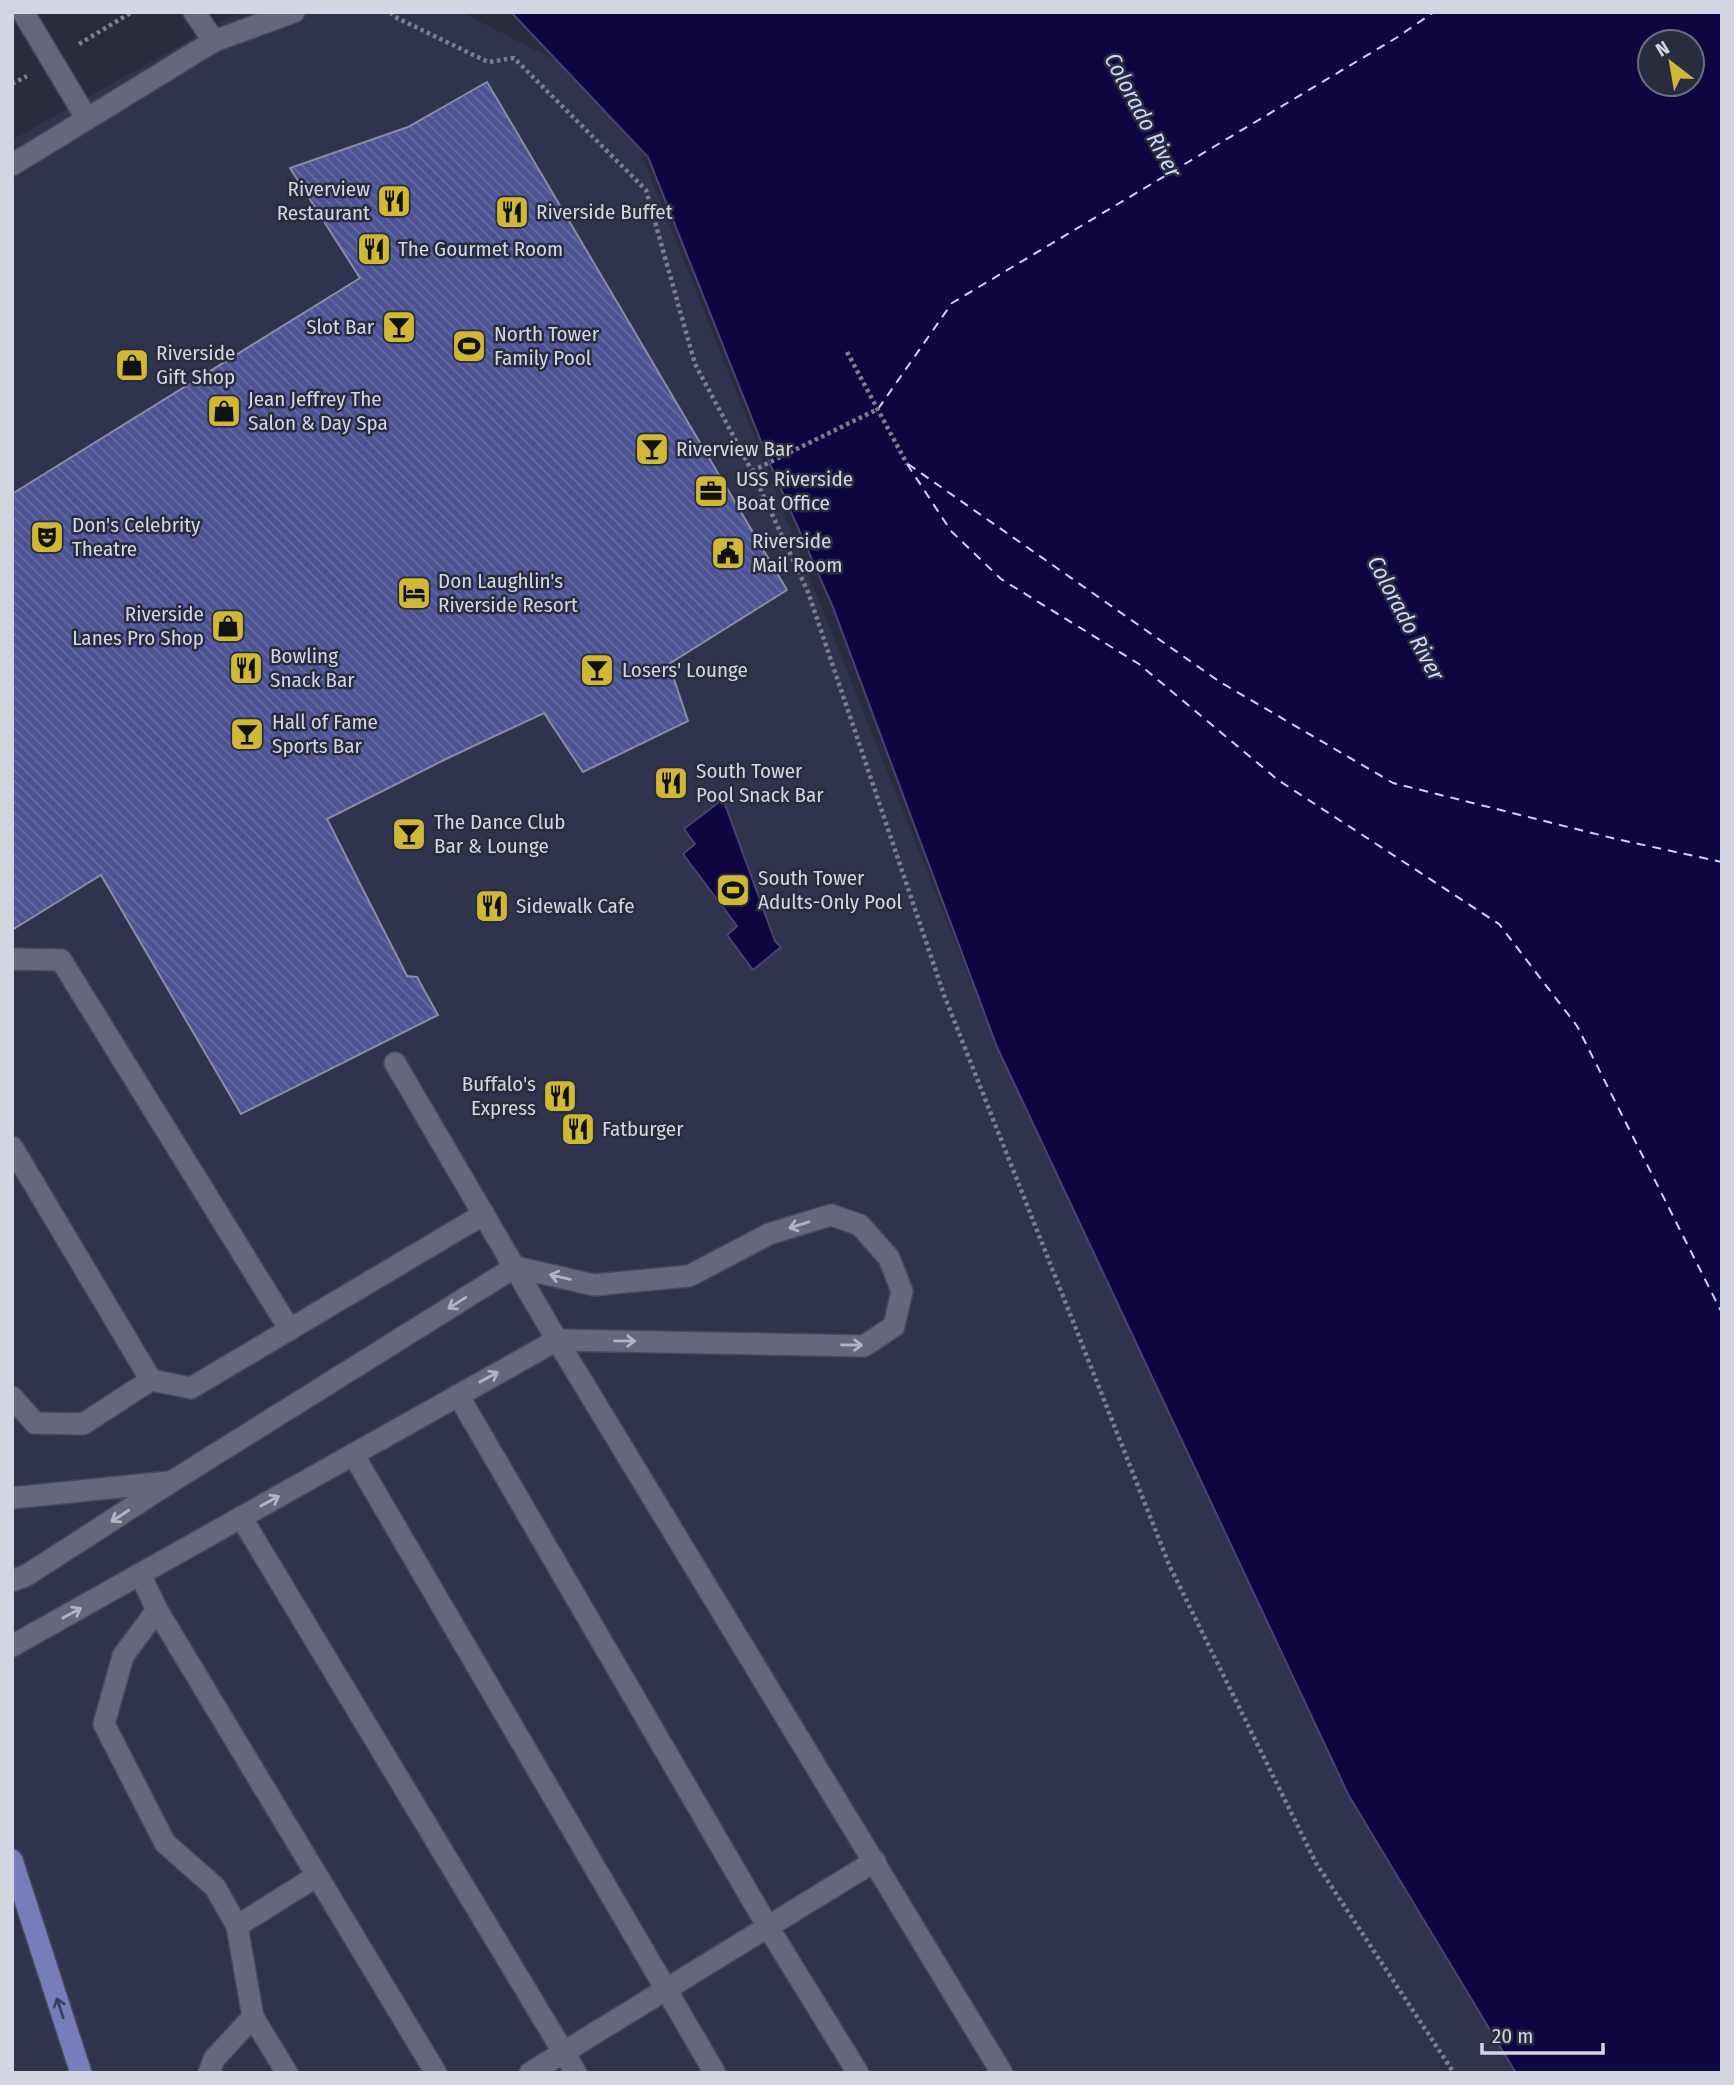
<svg xmlns="http://www.w3.org/2000/svg" width="1734" height="2085" font-family="'Fira Sans Condensed',sans-serif">
	<style>
		.built { fill: #30334d }
		.water { fill: #0f0541; stroke: #4a4371; stroke-width: 2; fill-rule: evenodd }
		.lines { fill: none; stroke-linecap: round; stroke-linejoin: round }
		.ferry { stroke: #ced4fa; stroke-width: 2; stroke-dasharray: 9 7; stroke-linecap: butt }
		.building { fill: url(#building-back-hatch); stroke: #888ca4; stroke-width: 2 }
		.lane-casing { stroke: #47495a; stroke-width: 24 }
		.primary-casing { stroke: #47495a; stroke-width: 24 }
		.path { stroke: #7d7f90; stroke-width: 4.5; stroke-dasharray: 3.5 3.5; stroke-linecap: butt }
		.lane { stroke: #64677e; stroke-width: 21 }
		.primary { stroke: #777dba; stroke-width: 21 }
		.oneway { stroke: #b2b4c4 }
		.oneway2 { stroke: #3c405e }
		.labels { text-anchor: middle; stroke-width: 5; stroke-linejoin: round; paint-order: stroke }
		.poi-label { font-size: 21px; fill: #d3d5e2; stroke: #292b3f; text-anchor: start }
		.water-label { font-size: 23px; font-style: italic; fill: #ced4fa; stroke: #292b3f }
	</style>
	<defs>
		<pattern id="building-back-hatch" width="6" height="6" patternUnits="userSpaceOnUse" patternTransform="scale(1.75)"><rect width="6" height="6" fill="#4d5293"/><path d="M-1 5l2 2M0 0l6 6M5-1l2 2" fill="none" stroke="#666aa2"/></pattern>
	</defs>
	<rect width="100%" height="100%" fill="#292b3f"/>
	<!-- built -->
	<path class="built" d="M239,12H461L616,91L997,1047L1349,1796L1516,2073H12V140Z"/>
	<!-- water -->
	<g class="water">
		<path d="M511,12H1722V2073H1516L1349,1796L997,1047L832,605L770,464L648,157ZM1650,42H1692V84H1650Z"/>
		<path d="M723,799L775,941L781,947L753,970L727,935L737,926L683,854L695,844L684,829Z"/>
	</g>
	<g class="lines">
		<!-- ferry -->
		<g class="ferry">
			<path d="M878,409L952,303L1396,38L1434,12"/>
			<path d="M907,464L951,531L1001,579L1139,664L1278,780L1499,924L1577,1026L1722,1313"/>
			<path d="M908,464L1220,682L1393,783L1616,839L1722,862"/>
		</g>
	</g>
	<!-- building -->
	<path class="building" d="M487,82L787,590L669,664L688,721L583,772L544,713L446,759L327,819L407,976L417,977L438,1015L241,1114L101,875L12,930V494L360,278L290,168L408,127Z"/>
	<g class="lines">
		<!-- lane casing -->
		<g class="lane-casing">
			<g id="lane">
				<path d="M23,12L87,119"/>
				<path d="M194,12L214,41"/>
				<path d="M12,165L214,41L294,12"/>
				<path d="M12,959L61,960L290,1330"/>
				<path d="M395,1063L557,1340L1002,2073"/>
				<path d="M12,1147L151,1380"/>
				<path d="M458,1395L768,1927L858,2073"/>
				<path d="M12,1397L35,1423L83,1424L151,1380L191,1388L484,1214"/>
				<path d="M353,1454L715,2073"/>
				<path d="M12,1498L168,1482"/>
				<path d="M241,1517L576,2073"/>
				<path d="M140,1574L157,1610L436,2073"/>
				<path d="M12,1581L27,1575L171,1482L515,1267L594,1285L689,1276L769,1234L831,1215L860,1225L889,1258L902,1291L894,1326L864,1346L557,1340L12,1646"/>
				<path d="M157,1610L123,1656L104,1724L165,1843L215,1887L237,1926L253,2017L287,2073"/>
				<path d="M237,1926L317,1876"/>
				<path d="M209,2073L214,2059L253,2017"/>
				<path d="M530,2073L875,1861"/>
			</g>
		</g>
		<!-- primary casing -->
		<g class="primary-casing">
			<path id="primary" d="M12,1860L81,2073"/>
		</g>
		<!-- path -->
		<g class="path">
			<path d="M391,12L393,16L488,62L514,58L646,190L695,364L752,471L808,592L944,995L1170,1567L1316,1863L1454,2073"/>
			<path d="M79,44L132,12"/>
			<path d="M12,84L27,76"/>
			<path d="M847,352L907,464"/>
			<path d="M752,471L878,409"/>
		</g>
		<!-- lane -->
		<use href="#lane" class="lane"/>
		<!-- primary -->
		<use href="#primary" class="primary"/>
	</g>
	<!-- one-way arrows -->
	<defs><path id="oneway-shaft" d="M-6 0H5M1.5-3L5.5 0L1.5 3" fill="none" stroke-width="1.6" stroke-linecap="round" stroke-linejoin="round" transform="scale(1.75)"/></defs>
	<g class="oneway">
		<use href="#oneway-shaft" transform="translate(799 1225) rotate(163)"/>
		<use href="#oneway-shaft" transform="translate(560 1277) rotate(-167)"/>
		<use href="#oneway-shaft" transform="translate(457 1303) rotate(148)"/>
		<use href="#oneway-shaft" transform="translate(625 1341) rotate(1)"/>
		<use href="#oneway-shaft" transform="translate(852 1345) rotate(1)"/>
		<use href="#oneway-shaft" transform="translate(489 1377) rotate(-29)"/>
		<use href="#oneway-shaft" transform="translate(270 1501) rotate(-29)"/>
		<use href="#oneway-shaft" transform="translate(120 1516) rotate(147)"/>
		<use href="#oneway-shaft" transform="translate(72 1613) rotate(-29)"/>
	</g>
	<use class="oneway2" href="#oneway-shaft" transform="translate(60 2008) rotate(-108)"/>
	<!-- icons -->
	<defs>
		<g id="restaurant-square" transform="scale(1.75)"><rect x="-9" y="-9" width="18" height="18" rx="4" fill="#d0b837" stroke="#292b3f"/><path d="M-5-6h1v4h1v-4h1v4h1v-4h1v5L-1.5 .5V6h-2V.5L-5-1ZM5-6V6H3V1.5H1.5Q1.5-4 5-6Z" fill="#111"/></g>
		<g id="bar-square" transform="scale(1.75)"><rect x="-9" y="-9" width="18" height="18" rx="4" fill="#d0b837" stroke="#292b3f"/><path d="M-6-5H6L.8 .8V4.5H3.5V6h-7V4.5H-.8V.8Z" fill="#111"/></g>
		<g id="stadium-square" transform="scale(1.75)"><rect x="-9" y="-9" width="18" height="18" rx="4" fill="#d0b837" stroke="#292b3f"/><path d="M0-5a6.5 5 0 1 0 0 10a6.5 5 0 1 0 0-10ZM-3.5-1.8h7v3.6h-7Z" fill="#111"/></g>
		<g id="shop-square" transform="scale(1.75)"><rect x="-9" y="-9" width="18" height="18" rx="4" fill="#d0b837" stroke="#292b3f"/><path d="M-5-2.5h2.3a2.7 3.5 0 0 1 5.4 0H5L5.5 6h-11ZM-1.5-2.5h3a1.5 2.3 0 0 0-3 0Z" fill="#111"/></g>
		<g id="office-square" transform="scale(1.75)"><rect x="-9" y="-9" width="18" height="18" rx="4" fill="#d0b837" stroke="#292b3f"/><path d="M-6-3h4V-5.5h4V-3h4V5H-6ZM-1-4.5V-3h2v-1.5ZM-6 0V1H6V0Z" fill="#111"/></g>
		<g id="theatre-square" transform="scale(1.75)"><rect x="-9" y="-9" width="18" height="18" rx="4" fill="#d0b837" stroke="#292b3f"/><path d="M-5-5.5Q0-4 5-5.5V0Q5 5 0 6Q-5 5-5 0ZM-3.3-2.5H-1v1.5H-3.3ZM1-2.5H3.3v1.5H1ZM-2.8 1Q0 5.5 2.8 1Z" fill="#111"/></g>
		<g id="civic-square" transform="scale(1.75)"><rect x="-9" y="-9" width="18" height="18" rx="4" fill="#d0b837" stroke="#292b3f"/><path d="M-.6-6.5H3V-4.5H.6V-3L4-1V1h2V6H-6V1h2V-1L-.6-3ZM-1.2 2.5V6h2.4V2.5Z" fill="#111"/></g>
		<g id="hotel-square" transform="scale(1.75)"><rect x="-9" y="-9" width="18" height="18" rx="4" fill="#d0b837" stroke="#292b3f"/><path d="M-6-4.5h1.5V1H6V5H4.5V3h-9V5H-6ZM-4 0a1.8 1.8 0 1 1 3.6 0ZM.5 0V-2.5h3Q6-2.5 6 0Z" fill="#111"/></g>
	</defs>
	<g fill-rule="evenodd">
		<use href="#restaurant-square" x="394" y="201"/>
		<use href="#restaurant-square" x="512" y="212"/>
		<use href="#restaurant-square" x="374" y="249"/>
		<use href="#bar-square" x="399" y="327"/>
		<use href="#stadium-square" x="469" y="346"/>
		<use href="#shop-square" x="132" y="365"/>
		<use href="#shop-square" x="224" y="411"/>
		<use href="#bar-square" x="652" y="449"/>
		<use href="#office-square" x="711" y="491"/>
		<use href="#theatre-square" x="47" y="537"/>
		<use href="#civic-square" x="728" y="553"/>
		<use href="#hotel-square" x="414" y="593"/>
		<use href="#shop-square" x="228" y="626"/>
		<use href="#restaurant-square" x="246" y="668"/>
		<use href="#bar-square" x="597" y="670"/>
		<use href="#bar-square" x="247" y="734"/>
		<use href="#restaurant-square" x="671" y="783"/>
		<use href="#bar-square" x="409" y="834"/>
		<use href="#stadium-square" x="733" y="890"/>
		<use href="#restaurant-square" x="492" y="906"/>
		<use href="#restaurant-square" x="560" y="1096"/>
		<use href="#restaurant-square" x="578" y="1129"/>
	</g>
	<g class="labels">
		<!-- poi labels -->
		<g class="poi-label">
			<text x="370" y="196" text-anchor="end">Riverview<tspan x="370" dy="24">Restaurant</tspan></text>
			<text x="536" y="219">Riverside Buffet</text>
			<text x="398" y="256">The Gourmet Room</text>
			<text x="374" y="334" text-anchor="end">Slot Bar</text>
			<text x="494" y="341">North Tower<tspan x="494" dy="24">Family Pool</tspan></text>
			<text x="156" y="360">Riverside<tspan x="156" dy="24">Gift Shop</tspan></text>
			<text x="248" y="406">Jean Jeffrey The<tspan x="248" dy="24">Salon &amp; Day Spa</tspan></text>
			<text x="676" y="456">Riverview Bar</text>
			<text x="736" y="486">USS Riverside<tspan x="736" dy="24">Boat Office</tspan></text>
			<text x="72" y="532">Don's Celebrity<tspan x="72" dy="24">Theatre</tspan></text>
			<text x="752" y="548">Riverside<tspan x="752" dy="24">Mail Room</tspan></text>
			<text x="438" y="588">Don Laughlin's<tspan x="438" dy="24">Riverside Resort</tspan></text>
			<text x="204" y="621" text-anchor="end">Riverside<tspan x="204" dy="24">Lanes Pro Shop</tspan></text>
			<text x="270" y="663">Bowling<tspan x="270" dy="24">Snack Bar</tspan></text>
			<text x="622" y="677">Losers' Lounge</text>
			<text x="272" y="729">Hall of Fame<tspan x="272" dy="24">Sports Bar</tspan></text>
			<text x="696" y="778">South Tower<tspan x="696" dy="24">Pool Snack Bar</tspan></text>
			<text x="434" y="829">The Dance Club<tspan x="434" dy="24">Bar &amp; Lounge</tspan></text>
			<text x="758" y="885">South Tower<tspan x="758" dy="24">Adults-Only Pool</tspan></text>
			<text x="516" y="913">Sidewalk Cafe</text>
			<text x="536" y="1091" text-anchor="end">Buffalo's<tspan x="536" dy="24">Express</tspan></text>
			<text x="602" y="1136">Fatburger</text>
		</g>
		<!-- water labels -->
		<g class="water-label">
			<text transform="translate(1143 115) rotate(62)" y="8">Colorado River</text>
			<text transform="translate(1406 618) rotate(62)" y="8">Colorado River</text>
		</g>
	</g>
	<!-- border -->
	<rect width="1734" height="2085" fill="none" stroke="#d3d5e2" stroke-width="28"/>
	<!-- north arrow -->
	<g transform="translate(1671 63) rotate(329)"><circle r="33" fill="#292b3f" stroke="#6d6f80" stroke-width="2"/>
	<path d="M0-5L12 26L0 18L-12 26Z" fill="#d0b837"/>
	<text y="-10" font-size="19" font-weight="bold" text-anchor="middle" fill="#d3d5e2">N</text>
	</g>
	<!-- scale -->
	<path d="M1482 2043v10h121v-10" fill="none" stroke="#d3d5e2" stroke-width="3.5"/>
	<text x="1492" y="2043" font-size="21" fill="#d3d5e2" stroke="#292b3f" stroke-width="5" paint-order="stroke">20 m</text>
</svg>
